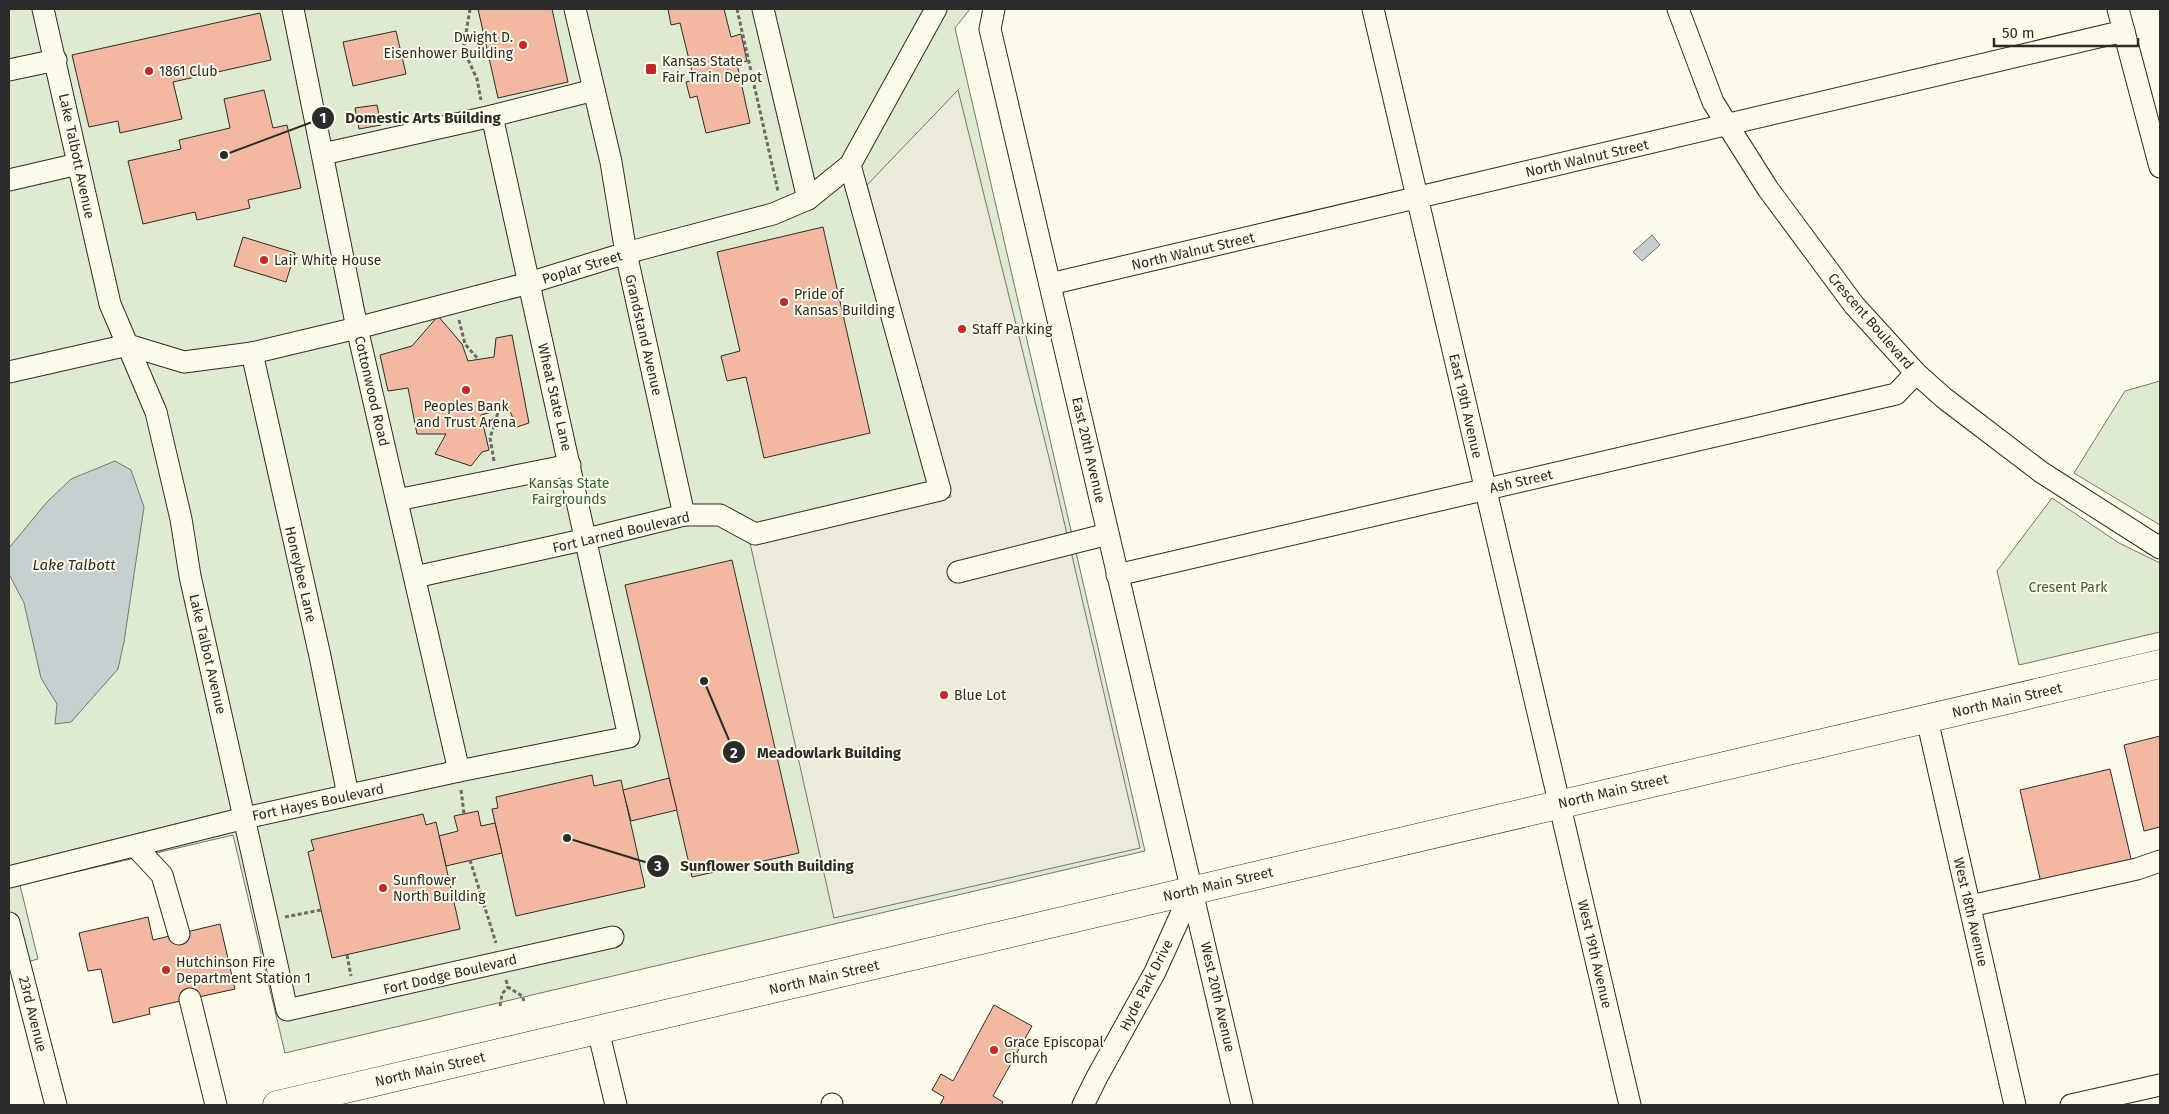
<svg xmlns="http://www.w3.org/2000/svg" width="2169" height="1114" font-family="'Fira Sans',sans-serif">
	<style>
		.green { fill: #deebd1; stroke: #74746e }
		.parking { fill: #eceadb; stroke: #74746e }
		.water { fill: #c7d0d0; stroke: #74746e }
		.building { fill: #f2b8a0; stroke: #2b2b2b }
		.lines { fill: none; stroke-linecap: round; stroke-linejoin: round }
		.minor-casing { stroke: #2b2b2b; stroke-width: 23 }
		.major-casing { stroke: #2b2b2b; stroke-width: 29 }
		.path { stroke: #6a6964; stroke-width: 3; stroke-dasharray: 4 2.5; stroke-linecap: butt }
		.minor { stroke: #fdfbea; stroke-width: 21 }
		.major { stroke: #fdfbea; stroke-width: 28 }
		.poi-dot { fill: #c62828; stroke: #fdfbea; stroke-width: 2 }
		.labels { text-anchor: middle; stroke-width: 4; stroke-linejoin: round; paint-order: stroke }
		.poi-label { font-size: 14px; fill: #2b2b2b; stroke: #fdfbea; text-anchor: start }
		.street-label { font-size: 14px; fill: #2b2b2b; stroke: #fdfbea }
		.park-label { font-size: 14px; fill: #34623c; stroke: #fdfbea }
		.water-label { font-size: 15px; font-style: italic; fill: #2b2b2b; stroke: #fdfbea }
		.leader { fill: none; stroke: #2b2b2b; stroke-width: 2 }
		.callout-dot { fill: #2b2b2b; stroke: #fdfbea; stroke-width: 2 }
		.mark-label { font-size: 15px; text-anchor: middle; font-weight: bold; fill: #fff }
		.callout-label { font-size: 15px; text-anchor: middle; font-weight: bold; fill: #2b2b2b; stroke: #fdfbea; stroke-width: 4; stroke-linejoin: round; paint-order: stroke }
	</style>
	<rect width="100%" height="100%" fill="#fdfbea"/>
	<!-- green -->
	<g class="green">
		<path d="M9,9H970L955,28L1145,851L285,1053L233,835L20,885L38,959L9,967Z"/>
		<path d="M2160,381V525L2074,473L2125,391Z"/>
		<path d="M2052,498L2119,543L2160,563V632L2019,665L1997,571Z"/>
	</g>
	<!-- parking -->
	<path class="parking" d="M958,90L1053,474L1140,848L834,918L750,543L951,497L867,185Z"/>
	<!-- water -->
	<g class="water">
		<path d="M1652,235L1660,245L1642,261L1633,252Z"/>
		<path d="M115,461L131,470L144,507L124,642L118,669L71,722L55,724L57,704L41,678L24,603L9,574V548L47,502L71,479Z"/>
	</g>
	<!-- building -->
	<g class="building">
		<path d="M478,9H552L568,82L498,98Z"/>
		<path d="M668,9H724L731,37L741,34L747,61L737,64L750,123L706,133L697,96L690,98L686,82L694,80L680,23L671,25Z"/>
		<path d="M260,13L271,60L173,82L182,119L120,133L118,121L89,127L72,55Z"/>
		<path d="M396,31L406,74L353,86L343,42Z"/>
		<path d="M264,90L273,128L287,125L301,188L248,200L250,208L197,220L195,212L143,224L128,161L181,149L179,140L230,128L224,99Z"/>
		<path d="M377,105L381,125L359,129L355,108Z"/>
		<path d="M823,227L870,433L764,458L746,377L727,381L721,356L740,351L717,252Z"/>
		<path d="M243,237L295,253L286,282L234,266Z"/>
		<path d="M438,316L462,344L468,361L494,357L496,338L512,335L529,423L517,427L508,407L481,415L489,450L482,452L471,466L435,454L446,434H417L408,388L388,391L380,355L412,346Z"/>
		<path d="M732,560L799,853L692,877L625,585Z"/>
		<path d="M2160,736V827L2144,831L2124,745Z"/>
		<path d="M2110,769L2132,863L2041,883L2020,790Z"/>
		<path d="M592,775L594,786L621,780L645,887L516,916L492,809L498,808L496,797Z"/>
		<path d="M669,778L677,810L631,821L623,790Z"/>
		<path d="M478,811L481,826L495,823L502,853L446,866L439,836L458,831L454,816Z"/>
		<path d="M423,814L426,825L436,822L460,929L332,958L308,852L314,850L311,840Z"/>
		<path d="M148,917L153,940L220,924L235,989L149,1008L150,1014L113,1023L101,969L88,971L79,933Z"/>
		<path d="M994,1005L1032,1026L993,1096L1003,1102L1001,1105H940L944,1097L932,1090L941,1074L953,1081Z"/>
	</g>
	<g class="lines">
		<!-- minor casing -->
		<g class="minor-casing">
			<g id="minor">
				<path d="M43,9L110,304L156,412L181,519L190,576L287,1010L613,937"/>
				<path d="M293,9L357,328L459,771"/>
				<path d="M575,9L611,162L626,253L684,515"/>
				<path d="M763,9L808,199"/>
				<path d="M994,9L990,29L1242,1105"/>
				<path d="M1373,9L1630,1105"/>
				<path d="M1678,9L1713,102L1768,189L1854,305L1916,373L1944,398L2041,472L2160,548"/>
				<path d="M2118,9L2160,167"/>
				<path d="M9,70L56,60"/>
				<path d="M323,154L492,116L594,90"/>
				<path d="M9,180L78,164"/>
				<path d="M1050,284L2124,31"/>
				<path d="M252,353L320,656L348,795"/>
				<path d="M9,372L128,345L184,362L252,353L357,328L529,283L626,253L773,214L808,199L850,165L936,9"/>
				<path d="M397,500L570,465"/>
				<path d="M958,572L1108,534"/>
				<path d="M1117,575L1896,394L1916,373"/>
				<path d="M415,577L587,539L684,515H720L755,534L940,490L850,165"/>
				<path d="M1927,719L2015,1105"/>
				<path d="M135,846L162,875L179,934"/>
				<path d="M9,877L245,818L459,771L629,737L492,116"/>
				<path d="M1970,906L2137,869L2160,861"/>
				<path d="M9,923L56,1105"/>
				<path d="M190,999L216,1105"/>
				<path d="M598,1030L616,1105"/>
				<path d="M832,1104V1105"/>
				<path d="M1083,1105L1097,1077L1155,972L1192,890"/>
				<path d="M2071,1105L2160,1085"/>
			</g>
		</g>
		<!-- major casing -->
		<g class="major-casing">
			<path id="major" d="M277,1105L2160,664"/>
		</g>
		<!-- path -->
		<g class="path">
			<path d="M470,9L464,45L466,55L477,79L481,100"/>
			<path d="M737,9L778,191"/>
			<path d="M459,320L465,344L478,359"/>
			<path d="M494,461L490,438L499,409"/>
			<path d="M461,790L464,814"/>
			<path d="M470,860L496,943"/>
			<path d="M285,917L321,910"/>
			<path d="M347,955L351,976"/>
			<path d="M506,980L508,987L522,996L524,1001"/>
			<path d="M500,1006L502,994L508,987"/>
		</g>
		<!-- minor -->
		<use href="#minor" class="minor"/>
		<!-- major -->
		<use href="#major" class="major"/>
	</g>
	<!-- markers -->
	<g class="poi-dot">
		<circle cx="523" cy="45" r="5"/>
		<rect x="645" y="63" width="12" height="12" rx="2.5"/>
		<circle cx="149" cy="71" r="5"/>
		<circle cx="264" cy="260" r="5"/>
		<circle cx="784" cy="302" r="5"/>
		<circle cx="962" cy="329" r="5"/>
		<circle cx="466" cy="390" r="5"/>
		<circle cx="944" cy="695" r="5"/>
		<circle cx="383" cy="888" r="5"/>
		<circle cx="166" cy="970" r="5"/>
		<circle cx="994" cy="1050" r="5"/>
	</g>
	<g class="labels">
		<!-- poi labels -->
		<g class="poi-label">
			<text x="513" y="42" text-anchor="end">Dwight D.<tspan x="513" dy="16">Eisenhower Building</tspan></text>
			<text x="662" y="66">Kansas State<tspan x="662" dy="16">Fair Train Depot</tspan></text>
			<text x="159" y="76">1861 Club</text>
			<text x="274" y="265">Lair White House</text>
			<text x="794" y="299">Pride of<tspan x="794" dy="16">Kansas Building</tspan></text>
			<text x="972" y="334">Staff Parking</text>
			<text x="466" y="411" text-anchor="middle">Peoples Bank<tspan x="466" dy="16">and Trust Arena</tspan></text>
			<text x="954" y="700">Blue Lot</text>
			<text x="393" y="885">Sunflower<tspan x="393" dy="16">North Building</tspan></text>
			<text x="176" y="967">Hutchinson Fire<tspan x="176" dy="16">Department Station 1</tspan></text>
			<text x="1004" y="1047">Grace Episcopal<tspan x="1004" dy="16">Church</tspan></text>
		</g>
		<!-- street labels -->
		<g class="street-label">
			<text transform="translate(77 156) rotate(78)" y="5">Lake Talbott Avenue</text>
			<text transform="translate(1587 158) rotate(-13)" y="5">North Walnut Street</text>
			<text transform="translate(1193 251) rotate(-13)" y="5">North Walnut Street</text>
			<text transform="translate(582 267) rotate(-17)" y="5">Poplar Street</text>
			<text transform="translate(1871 321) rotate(49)" y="5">Crescent Boulevard</text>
			<text transform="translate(644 335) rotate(77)" y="5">Grandstand Avenue</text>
			<text transform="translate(372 391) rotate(77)" y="5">Cottonwood Road</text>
			<text transform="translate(555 397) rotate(77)" y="5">Wheat State Lane</text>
			<text transform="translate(1466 406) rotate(77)" y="5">East 19th Avenue</text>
			<text transform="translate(1089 450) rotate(77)" y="5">East 20th Avenue</text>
			<text transform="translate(1521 481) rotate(-13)" y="5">Ash Street</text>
			<text transform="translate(621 532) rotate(-13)" y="5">Fort Larned Boulevard</text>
			<text transform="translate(301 574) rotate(77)" y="5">Honeybee Lane</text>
			<text transform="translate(208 654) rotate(77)" y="5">Lake Talbot Avenue</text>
			<text transform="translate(2007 700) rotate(-13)" y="5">North Main Street</text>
			<text transform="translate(1613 791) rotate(-13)" y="5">North Main Street</text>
			<text transform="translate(318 802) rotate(-12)" y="5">Fort Hayes Boulevard</text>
			<text transform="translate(1218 884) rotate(-13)" y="5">North Main Street</text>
			<text transform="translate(1971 912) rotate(77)" y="5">West 18th Avenue</text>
			<text transform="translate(1595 954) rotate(77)" y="5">West 19th Avenue</text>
			<text transform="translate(450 974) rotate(-13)" y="5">Fort Dodge Boulevard</text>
			<text transform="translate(824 977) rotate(-13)" y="5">North Main Street</text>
			<text transform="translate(1146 985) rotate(-63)" y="5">Hyde Park Drive</text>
			<text transform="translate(1218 997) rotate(77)" y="5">West 20th Avenue</text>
			<text transform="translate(33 1014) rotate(76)" y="5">23rd Avenue</text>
			<text transform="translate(430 1069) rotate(-13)" y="5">North Main Street</text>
		</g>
		<!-- park labels -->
		<g class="park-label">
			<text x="569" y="488">Kansas State<tspan x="569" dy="16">Fairgrounds</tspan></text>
			<text x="2068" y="592">Cresent Park</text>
		</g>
		<!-- water labels -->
		<g class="water-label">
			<text x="74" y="570">Lake Talbott</text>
		</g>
	</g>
	<!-- callouts -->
	<path class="leader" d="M224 155L323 118M704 681L734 752M567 838L658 866"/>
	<g class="callout-dot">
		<circle cx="224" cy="155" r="5"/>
		<circle cx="704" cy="681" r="5"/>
		<circle cx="567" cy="838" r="5"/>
		<circle cx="323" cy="118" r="12"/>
		<circle cx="734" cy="752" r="12"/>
		<circle cx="658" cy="866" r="12"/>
	</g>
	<g class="mark-label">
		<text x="323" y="123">1</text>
		<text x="734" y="758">2</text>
		<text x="658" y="871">3</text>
	</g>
	<g class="callout-label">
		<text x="423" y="123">Domestic Arts Building</text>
		<text x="829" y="758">Meadowlark Building</text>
		<text x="767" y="871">Sunflower South Building</text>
	</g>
	<!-- border -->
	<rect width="2169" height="1114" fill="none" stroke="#2b2b2b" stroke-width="20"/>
	<!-- scale -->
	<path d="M1994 38v8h144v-8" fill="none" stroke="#2b2b2b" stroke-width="2.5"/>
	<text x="2002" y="38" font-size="15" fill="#2b2b2b" stroke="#fdfbea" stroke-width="4" paint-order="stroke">50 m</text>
</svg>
